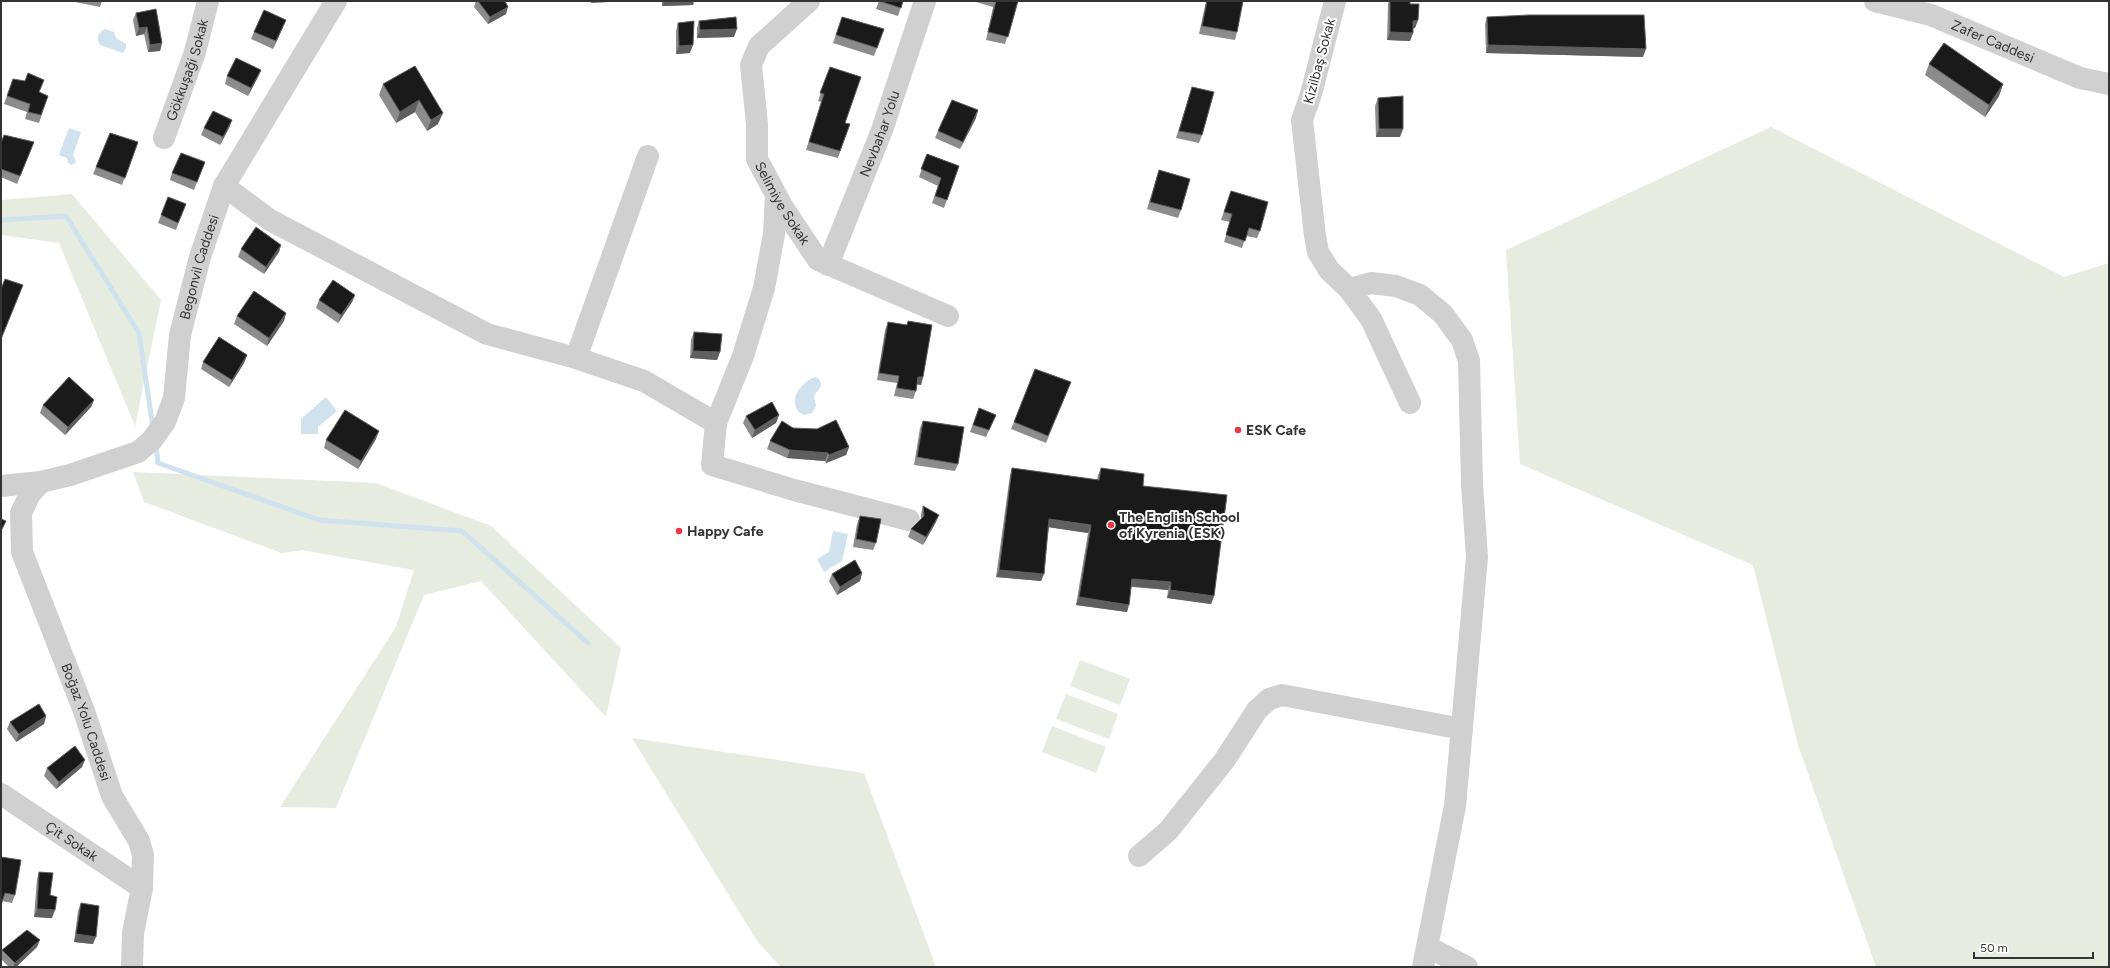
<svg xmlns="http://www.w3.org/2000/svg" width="2110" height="968" font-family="Figtree,sans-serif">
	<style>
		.green { fill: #e6ecdf }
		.water { fill: #cfe2ee }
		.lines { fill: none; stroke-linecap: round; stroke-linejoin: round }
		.stream { stroke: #cfe2ee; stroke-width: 5 }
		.minor { stroke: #d0d0d0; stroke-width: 22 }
		.wall { fill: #8c8c8c }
		.shaded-wall { fill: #5f5f5f }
		.building { fill: #1a1a1a; stroke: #5f5f5f }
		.poi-dot { fill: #e63946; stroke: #fff; stroke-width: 1.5 }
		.labels { text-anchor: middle; stroke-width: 4; stroke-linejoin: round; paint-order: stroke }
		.street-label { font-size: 14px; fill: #333; stroke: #fff }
		.poi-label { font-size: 14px; font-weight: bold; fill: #333; stroke: #fff; text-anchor: start }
	</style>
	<rect width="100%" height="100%" fill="#fff"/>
	<!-- green -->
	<g class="green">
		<path d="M1771,127L2064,277L2109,263V967H1876L1798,745L1753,565L1520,464L1506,250Z"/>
		<path d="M72,194L161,300L135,426L59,243L1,235V200Z"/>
		<path d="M133,472L376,483L491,526L621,648L606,717L481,581L424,595L336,808L280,807L396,627L414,570L302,550L282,553L144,502Z"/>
		<path d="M1080,660L1130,679L1120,705L1070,686Z"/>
		<path d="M1066,694L1118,714L1109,739L1056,719Z"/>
		<path d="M1052,726L1106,747L1096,773L1042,752Z"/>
		<path d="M632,738L864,773L936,967H781L757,941Z"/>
	</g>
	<!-- water -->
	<g class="water">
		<path d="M105,29L114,32L116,38L126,44V48L123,53L100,45C96,39 98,32 105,29Z"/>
		<path d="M69,128L81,132L73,155L76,162L72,165L68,163L67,158L59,155Z"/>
		<path d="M815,377L819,379C824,387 818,389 814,396L816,406L812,413L804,415L800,413C787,400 801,382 815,377Z"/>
		<path d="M326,397L337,411L318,427V434H301V419Z"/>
		<path d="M833,531L848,534L842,561L824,572L817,559L829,552Z"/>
	</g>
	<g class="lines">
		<!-- stream -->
		<g class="stream">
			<path d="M1,220L66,216L139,333L153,428"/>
			<path d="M156,446L158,463L319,520L462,531L588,643"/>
		</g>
		<!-- minor -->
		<g class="minor">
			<path id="s1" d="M809,1L759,46L751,65L757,124V159L782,206L818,260L948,316"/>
			<path d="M1335,1L1311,94L1302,120L1315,236L1318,252L1329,270L1349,289L1371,319L1410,403"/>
			<path id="s2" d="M1875,1L1931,15L2080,78L2109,84"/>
			<path id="s3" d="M164,138L195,52L208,1"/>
			<path d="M224,186L270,220L487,334L576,358L644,381L716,423"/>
			<path d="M776,195L774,234L764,288L743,356L716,423L712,465L794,490L909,520"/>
			<path id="s4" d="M828,265L882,130L925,1"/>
			<path d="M1349,289L1371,283L1396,286L1420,295L1443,314L1462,340L1469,361L1472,484L1477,557L1455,806L1423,967"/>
			<path d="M576,358L648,156"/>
			<path id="s5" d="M41,482L30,494L21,513L22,552L84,711L112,796L139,841L143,855L142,888L133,933L132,967"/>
			<path id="s6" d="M1,486L41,482L70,475L138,452L152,440L165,422L174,398L180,335L200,257L224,186L336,1"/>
			<path id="s7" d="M1,794L142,888"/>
			<path d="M1139,856L1168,831L1224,761L1257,710L1269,699L1282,695L1462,729"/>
			<path d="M1428,947L1467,967"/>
		</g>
	</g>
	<!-- wall -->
	<g class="wall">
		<path d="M76,1H102L100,7L75,2Z"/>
		<path d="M476,1H506V14L488,24L474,7Z"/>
		<path d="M662,1H694L693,5L662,6Z"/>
		<path d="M879,1H903L898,16L876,9Z"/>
		<path d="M976,1H1018L1005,44L986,40L993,7L976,2Z"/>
		<path d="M1206,1H1243L1237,32L1235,40L1199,34Z"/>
		<path d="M1389,1H1410V4L1418,20L1415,28H1413V33L1410,41L1387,40L1388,4Z"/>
		<path d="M136,13L162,43L160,51L148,52L144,34L136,36L133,20Z"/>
		<path d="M842,17L884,29L874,56L833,43Z"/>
		<path d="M1487,17L1643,57L1486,53L1485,24Z"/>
		<path d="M699,21L734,37L697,38V28Z"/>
		<path d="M678,23L690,53L676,54V31Z"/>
		<path d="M283,27L273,49L251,39L254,32Z"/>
		<path d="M1929,64L2003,84L1999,96L1985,117L1925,75Z"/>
		<path d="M415,66L438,124L427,131L415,112L396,123L379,95L383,84Z"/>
		<path d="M830,67L845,123L850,124L838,158L806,150L821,102L818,101Z"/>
		<path d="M261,70L258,77L248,96L225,84L227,76Z"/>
		<path d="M13,79L39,92L48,96L39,123L25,119L27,112L4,104Z"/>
		<path d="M1192,87L1202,135L1199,143L1176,138Z"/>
		<path d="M1378,98L1400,137H1376L1375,106Z"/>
		<path d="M976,118L960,149L935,138L938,131Z"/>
		<path d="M232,120L229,128L220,145L201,135L204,128Z"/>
		<path d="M138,142L122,185L93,174L96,167Z"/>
		<path d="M1,143L31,150L17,184L1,177Z"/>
		<path d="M927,154L959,166L944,208L932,203L938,186L919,177Z"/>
		<path d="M205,162L194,190L170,180L172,173Z"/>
		<path d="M1159,170L1181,210L1178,218L1147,209Z"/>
		<path d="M1231,191L1260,231L1257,238L1246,236L1242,248L1224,242L1230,222L1221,220Z"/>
		<path d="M168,197L186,204L176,230L158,223Z"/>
		<path d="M281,245L279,252L264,274L238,257L241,249Z"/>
		<path d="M355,295L352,302L338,323L316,308L319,300Z"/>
		<path d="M286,313L284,321L267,346L234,324L237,316Z"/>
		<path d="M908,321L923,377L921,385L917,384L916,391L913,399L894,396L897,383L877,380L885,330L888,322L907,325Z"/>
		<path d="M694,332L720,352L717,360L690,358L691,340Z"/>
		<path d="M247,355L244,363L229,387L201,369L203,362Z"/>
		<path d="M1068,390L1046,443L1011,429L1014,422Z"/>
		<path d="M94,400L91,407L65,435L40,413L43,405Z"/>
		<path d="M979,408L996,415L986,437L970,432Z"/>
		<path d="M779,415L776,423L752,438L743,423L746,416Z"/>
		<path d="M923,421L958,464L955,471L914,465L920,428Z"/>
		<path d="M793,428L849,447L846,455L826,463L825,461L787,458L767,449L770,441Z"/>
		<path d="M376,439L358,469L324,448L326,440Z"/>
		<path d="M1012,468L1097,480L1098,475L1101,468L1143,486L1214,596L1211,604L1167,598L1168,590L1131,587L1127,612L1076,605L1088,533L1049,527L1041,581L996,577L1010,475Z"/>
		<path d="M923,506L936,522L923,545L908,537L911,529L921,519V514Z"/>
		<path d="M860,516L876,543L873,550L853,547L857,524Z"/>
		<path d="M862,573L860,581L837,595L829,581L832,574Z"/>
		<path d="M46,716L44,724L16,742L7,729L10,722Z"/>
		<path d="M82,767L56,789L44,776L47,768Z"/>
		<path d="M1,857L15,895L12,903L2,901Z"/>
		<path d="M39,872L50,895L52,918L34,917L37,879Z"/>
		<path d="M81,903L93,944L74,942L78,911Z"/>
		<path d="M37,947L16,967H9L1,959V952L2,950Z"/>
	</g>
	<!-- shaded-wall -->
	<g class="shaded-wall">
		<path d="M592,1H627L591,3Z"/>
		<path d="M664,1H694L693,5L662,6Z"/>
		<path d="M508,7L506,14L488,24L490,17Z"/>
		<path d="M286,20L283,27L273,49L276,41Z"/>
		<path d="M1418,20L1415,28L1410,29L1413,21Z"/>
		<path d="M147,27L144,34L136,36L139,28Z"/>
		<path d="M737,29L734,37L697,38L700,30Z"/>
		<path d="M1390,32L1413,33L1410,41L1387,40Z"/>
		<path d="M162,43L160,51L148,52L150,45Z"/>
		<path d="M693,45L690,53L676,54L679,46Z"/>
		<path d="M1488,45L1646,49L1643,57L1486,53Z"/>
		<path d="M261,70L258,77L248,96L251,88Z"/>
		<path d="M2003,84L1999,96L1985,117L1989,105Z"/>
		<path d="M419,100L415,112L396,123L400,112Z"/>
		<path d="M978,110L976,118L960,149L963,142Z"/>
		<path d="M443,113L438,124L427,131L431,120Z"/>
		<path d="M232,120L229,128L220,145L223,137Z"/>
		<path d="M1379,129H1403L1400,137H1376Z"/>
		<path d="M281,245L279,252L264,274L266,267Z"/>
		<path d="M355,295L352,302L338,323L341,315Z"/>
		<path d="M286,313L284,321L267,346L269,338Z"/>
		<path d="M693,351L720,352L717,360L690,358Z"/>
		<path d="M247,355L244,363L229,387L232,380Z"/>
		<path d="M918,377H923L921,385L915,384Z"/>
		<path d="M94,400L91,407L65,435L68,427Z"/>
		<path d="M779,415L776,423L752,438L755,430Z"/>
		<path d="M379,431L376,439L358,469L361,461Z"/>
		<path d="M849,447L846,455L826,463L829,455Z"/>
		<path d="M790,450L828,453L825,461L787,458Z"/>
		<path d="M939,515L936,522L923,545L926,537Z"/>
		<path d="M1049,519L1091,525L1088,533L1047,527Z"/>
		<path d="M999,570L1044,574L1041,581L996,577Z"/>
		<path d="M862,573L860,581L837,595L840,587Z"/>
		<path d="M1132,579L1171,582L1168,590L1130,586Z"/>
		<path d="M1170,590L1214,596L1211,604L1167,598Z"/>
		<path d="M1079,597L1129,605L1127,612L1076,605Z"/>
		<path d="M46,716L44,724L16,742L19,734Z"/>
		<path d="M85,760L82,767L56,789L59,782Z"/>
		<path d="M37,909L55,910L52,918L34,917Z"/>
		<path d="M76,934L96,937L93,944L74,942Z"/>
		<path d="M40,940L37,947L16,967H13L15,963Z"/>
	</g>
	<!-- building -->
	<g class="building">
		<path d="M478,1H505L508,7L490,17Z"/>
		<path d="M879,1H903L901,8Z"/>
		<path d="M996,1H1018L1008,37L988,32Z"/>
		<path d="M1207,1H1243L1237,32L1202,26Z"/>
		<path d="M1390,1H1410V4H1419L1418,20L1413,21V33L1390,32Z"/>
		<path d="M156,9L162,43L150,45L147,27L139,28L136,13Z"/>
		<path d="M264,10L286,20L276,41L254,32Z"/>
		<path d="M1529,15H1644L1646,49L1488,45L1487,17Z"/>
		<path d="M736,17L737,29L700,30L699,21Z"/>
		<path d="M842,17L884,29L877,48L836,35Z"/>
		<path d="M694,21L693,45L679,46L678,23Z"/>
		<path d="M1944,43L2003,84L1989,105L1929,64Z"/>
		<path d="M236,58L261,70L251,88L227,76Z"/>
		<path d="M415,66L443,113L431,120L419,100L400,112L383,84Z"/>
		<path d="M830,67L861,77L845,123L850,124L840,151L809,142L824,94L820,93Z"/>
		<path d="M28,73L44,80L39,92L48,96L41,115L28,112L30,104L7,96L13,79L25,81Z"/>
		<path d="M1192,87L1214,92L1202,135L1179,131Z"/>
		<path d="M1403,96V129H1379L1378,98Z"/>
		<path d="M952,100L978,110L963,142L938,131Z"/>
		<path d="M213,111L232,120L223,137L204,128Z"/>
		<path d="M110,133L138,142L125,178L96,167Z"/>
		<path d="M4,135L34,142L20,176L1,169V143Z"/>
		<path d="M181,153L205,162L197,182L172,173Z"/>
		<path d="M927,154L959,166L947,200L935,196L941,178L921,169Z"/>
		<path d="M1159,170L1190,179L1181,210L1150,202Z"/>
		<path d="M1231,191L1268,202L1260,231L1249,228L1245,241L1226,235L1232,214L1224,212Z"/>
		<path d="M168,197L186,204L178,223L161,215Z"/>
		<path d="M256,227L281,245L266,267L241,249Z"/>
		<path d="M5,279L23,285L1,339V289Z"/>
		<path d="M333,280L355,295L341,315L319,300Z"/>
		<path d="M254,291L286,313L269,338L237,316Z"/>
		<path d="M908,321L932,325L923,377H918L916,391L897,388L899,376L879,373L888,322L907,325Z"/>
		<path d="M694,332L722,334L720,352L693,351Z"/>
		<path d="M219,337L247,355L232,380L203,362Z"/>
		<path d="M1035,369L1071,382L1048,436L1014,422Z"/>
		<path d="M69,377L94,400L68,427L43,405Z"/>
		<path d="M772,402L779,415L755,430L746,416Z"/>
		<path d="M979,408L996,415L989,430L973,425Z"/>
		<path d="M345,410L379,431L361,461L326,440Z"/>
		<path d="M836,420L849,447L829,455L828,453L790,450L770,441L782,421L793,428L817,429Z"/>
		<path d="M923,421L964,427L958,464L917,457Z"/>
		<path d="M1012,468L1099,480L1101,468L1144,474L1143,486L1227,495L1214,596L1170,590L1171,582L1132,579L1129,605L1079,597L1091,525L1049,519L1044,574L999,570Z"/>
		<path d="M923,506L939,515L926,537L911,529L924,516Z"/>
		<path d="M860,516L881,519L876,543L856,539Z"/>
		<path d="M1,519L6,521L1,531Z"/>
		<path d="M855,560L862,573L840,587L832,574Z"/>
		<path d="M39,704L46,716L19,734L10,722Z"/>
		<path d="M75,746L85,760L59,782L47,768Z"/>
		<path d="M1,857L21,860L15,895L5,893L1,905Z"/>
		<path d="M39,872L53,873L50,895L57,897L55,910L37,909Z"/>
		<path d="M81,903L99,906L96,937L76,934Z"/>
		<path d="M27,930L40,940L15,963L2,950Z"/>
	</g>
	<!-- markers -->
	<g class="poi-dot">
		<circle cx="1238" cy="430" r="4"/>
		<circle cx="1111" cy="525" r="4"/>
		<circle cx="679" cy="531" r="4"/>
	</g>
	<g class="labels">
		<!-- street labels -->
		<g class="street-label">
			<text dy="5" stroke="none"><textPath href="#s2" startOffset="125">Zafer Caddesi</textPath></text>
			<text transform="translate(1319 61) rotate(-75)" y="5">Kizilbaş Sokak</text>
			<text dy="5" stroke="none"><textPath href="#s3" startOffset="72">Gökkuşaği Sokak</textPath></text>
			<text dy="5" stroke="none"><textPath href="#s4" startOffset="141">Nevbahar Yolu</textPath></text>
			<text dy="5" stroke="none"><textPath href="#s1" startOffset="233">Selimiye Sokak</textPath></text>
			<text dy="5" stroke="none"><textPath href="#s6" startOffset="342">Begonvil Caddesi</textPath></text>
			<text dy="5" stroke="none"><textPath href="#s5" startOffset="258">Boğaz Yolu Caddesi</textPath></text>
			<text dy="5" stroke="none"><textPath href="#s7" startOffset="85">Çit Sokak</textPath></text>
		</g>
		<!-- poi labels -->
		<g class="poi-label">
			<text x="1246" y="435">ESK Cafe</text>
			<text x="1119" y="522">The English School<tspan x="1119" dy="16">of Kyrenia (ESK)</tspan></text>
			<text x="687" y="536">Happy Cafe</text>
		</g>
	</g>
	<!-- border -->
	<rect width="2110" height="968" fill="none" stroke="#333333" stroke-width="4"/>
	<!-- scale -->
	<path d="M1974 952v6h119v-6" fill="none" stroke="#333333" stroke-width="2"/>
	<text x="1980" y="952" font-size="12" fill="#333333" stroke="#ffffff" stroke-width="3" paint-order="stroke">50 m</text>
</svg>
